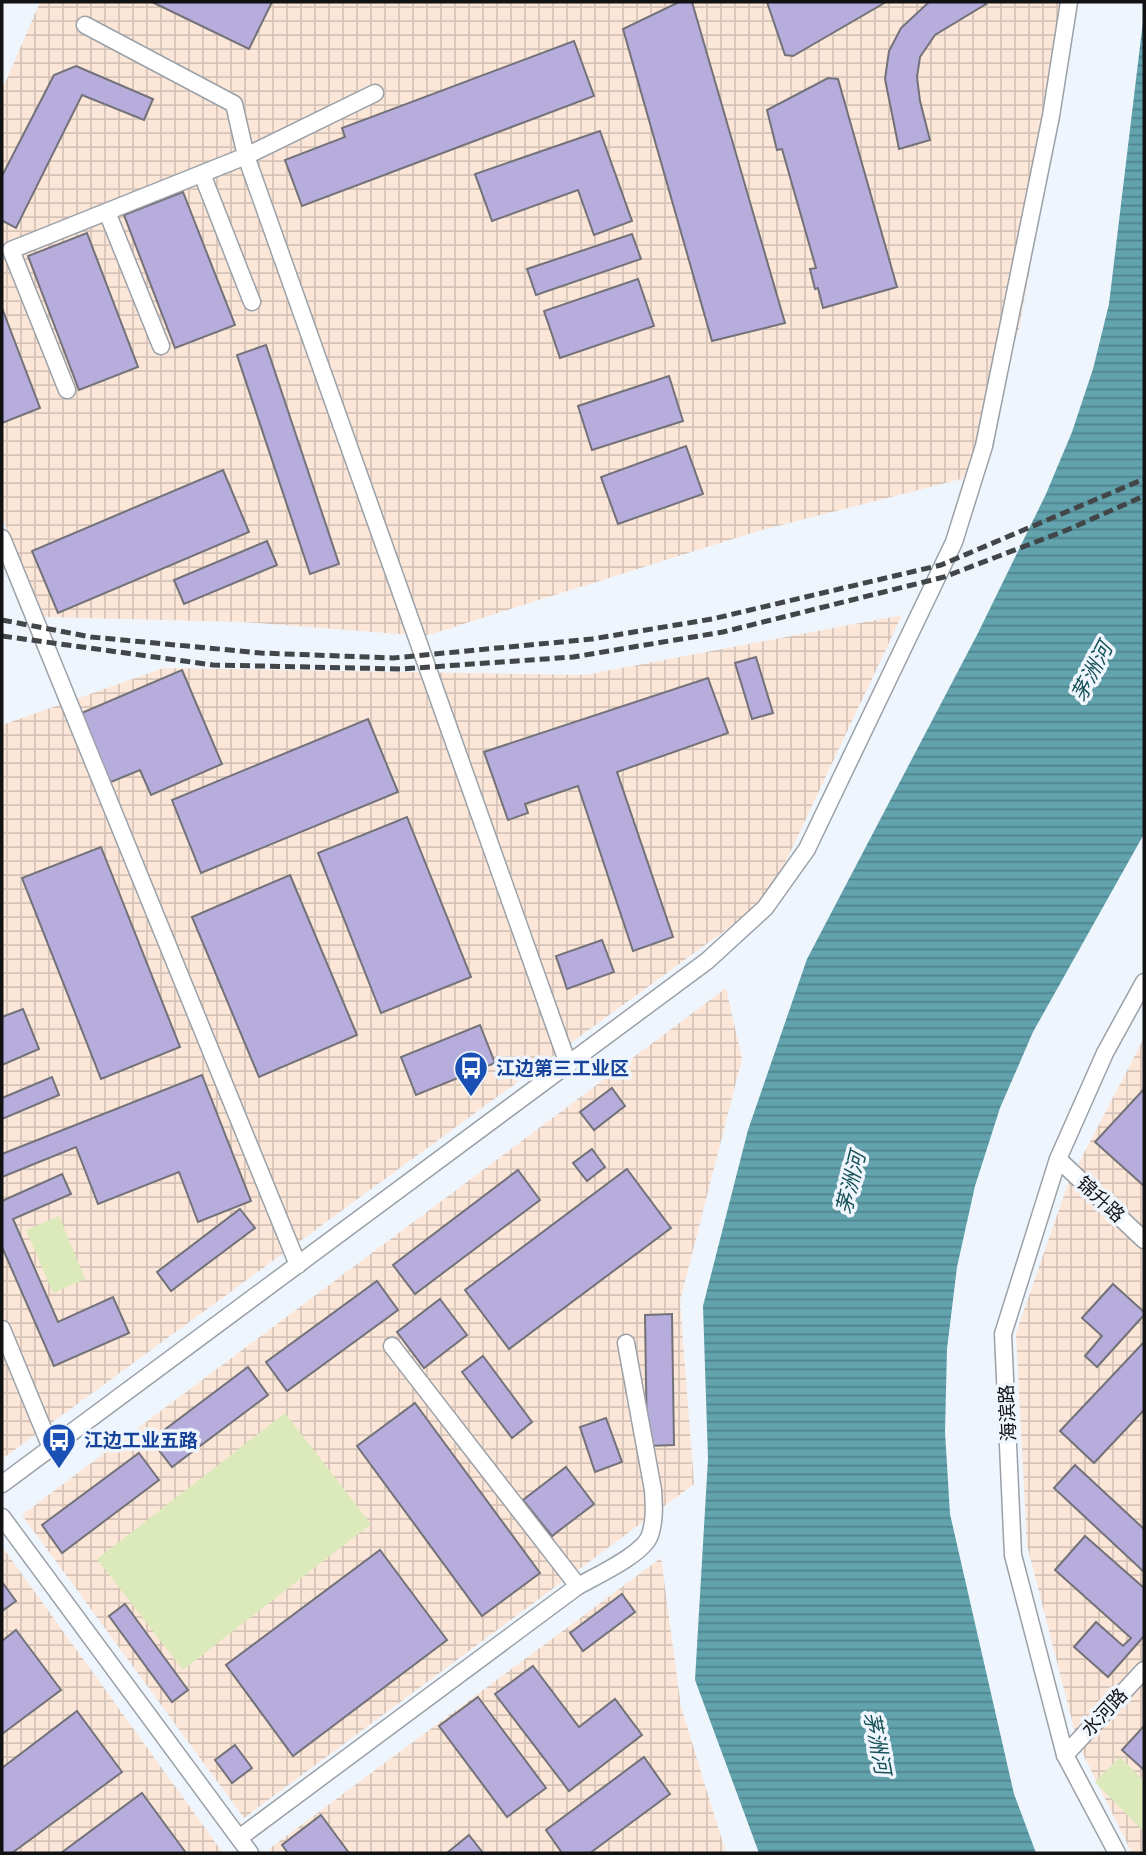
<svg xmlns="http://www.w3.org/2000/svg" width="1146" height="1855" font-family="'Source Sans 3','Noto Sans SC',sans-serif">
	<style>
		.industrial { fill: url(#industrial-grid) }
		.grass { fill: #dce9bb }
		.water { fill: url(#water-rules) }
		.building { fill: #b7addc; stroke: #737279; stroke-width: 2 }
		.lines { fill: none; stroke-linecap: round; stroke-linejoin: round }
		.minor-casing { stroke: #9ba1a8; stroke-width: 19 }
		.minor { stroke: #fff; stroke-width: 16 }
		.rail { stroke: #434649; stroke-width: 5; stroke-dasharray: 10 5; stroke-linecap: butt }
		.labels { text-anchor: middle; stroke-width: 7; stroke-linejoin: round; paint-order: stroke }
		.transit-label { font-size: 19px; font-weight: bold; fill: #164399; stroke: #eff5fc; text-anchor: start }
		.street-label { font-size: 19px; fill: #101214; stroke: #eff5fc }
		.water-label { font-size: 21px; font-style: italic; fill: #175158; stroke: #eff5fc }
	</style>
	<defs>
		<pattern id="industrial-grid" width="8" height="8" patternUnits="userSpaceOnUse" patternTransform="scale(1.75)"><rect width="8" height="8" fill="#fbe6d8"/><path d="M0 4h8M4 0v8" fill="none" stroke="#d6c4b8"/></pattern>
		<pattern id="water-rules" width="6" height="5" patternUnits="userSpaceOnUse" patternTransform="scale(1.75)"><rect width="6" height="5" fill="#62a3ad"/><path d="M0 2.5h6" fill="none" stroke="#4f838c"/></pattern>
	</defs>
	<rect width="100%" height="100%" fill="#eff5fc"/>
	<!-- industrial -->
	<g class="industrial">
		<path d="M40,2H1078L1019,329L965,478L758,531L425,636L243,622L44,617L2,517V90Z"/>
		<path d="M902,615L768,899L2,1459V725L164,668L585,675Z"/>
		<path d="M726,988L742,1059L680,1301L694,1484L244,1818L22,1515Z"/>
		<path d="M1144,1038V1853H1132L1078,1744L1027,1545L1016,1333L1068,1184Z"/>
		<path d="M2,1548H3L223,1853H2Z"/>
		<path d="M661,1558L681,1707L726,1853H272L269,1849Z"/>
	</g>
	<!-- grass -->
	<g class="grass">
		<path d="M59,1216L85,1279L53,1293L26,1230Z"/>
		<path d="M285,1413L371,1524L183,1670L97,1559Z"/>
		<path d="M1120,1757L1144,1781V1832L1095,1782Z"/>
	</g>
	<!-- water -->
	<path class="water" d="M1144,13V834L1033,1032L1000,1108L975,1186L957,1267L947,1349L945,1432L950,1514L1014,1794L1036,1853H759L695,1680L708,1459L703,1306L748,1130L807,959L978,633L1046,494L1072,432L1093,369L1109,304Z"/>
	<!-- building -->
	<g class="building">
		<path d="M152,2H272L249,49Z"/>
		<path d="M679,2H692L785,323L712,341L623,29Z"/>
		<path d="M767,2H886L793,56L785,55Z"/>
		<path d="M929,2H984L986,4L935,35L920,57L917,77L920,101L930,140L899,149L885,79L889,51L901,28Z"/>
		<path d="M574,41L594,96L302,206L285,160L345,137L342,128Z"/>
		<path d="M76,66L153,99L144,120L82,95L16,228L3,221L2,224V176L54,75Z"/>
		<path d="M828,78L838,79L897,287L823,308L818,288L815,289L810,269L816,268L782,149L777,150L767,110Z"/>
		<path d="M600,131L632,221L594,235L578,190L492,221L475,174Z"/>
		<path d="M183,192L235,325L175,348L124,215Z"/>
		<path d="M87,233L138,367L79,390L28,256Z"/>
		<path d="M632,234L641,259L536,295L527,269Z"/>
		<path d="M638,279L654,326L560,358L544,311Z"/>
		<path d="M2,308L40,408L2,423Z"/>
		<path d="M266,345L339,564L310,574L237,355Z"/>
		<path d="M669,376L683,421L592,450L578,406Z"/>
		<path d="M686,446L703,494L618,524L601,477Z"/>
		<path d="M223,470L249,532L58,613L32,551Z"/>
		<path d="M267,541L277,565L184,604L174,580Z"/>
		<path d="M756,657L773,713L752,719L735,663Z"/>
		<path d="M182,670L222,764L151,795L140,770L106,784L77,715Z"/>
		<path d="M708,678L728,733L617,772L673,937L633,951L578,786L525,804L528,813L508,820L484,752Z"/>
		<path d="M368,719L398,792L201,873L172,800Z"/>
		<path d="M407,817L471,977L381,1013L318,853Z"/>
		<path d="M101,847L180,1047L101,1079L22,878Z"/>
		<path d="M290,875L357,1035L259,1077L192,917Z"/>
		<path d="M602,940L614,972L567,989L556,956Z"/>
		<path d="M23,1009L39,1049L2,1065V1017Z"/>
		<path d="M480,1025L495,1063L416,1095L401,1057Z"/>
		<path d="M202,1075L251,1201L198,1222L179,1172L98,1204L76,1147L2,1177V1154Z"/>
		<path d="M52,1077L59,1095L2,1119V1098Z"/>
		<path d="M612,1088L625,1106L594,1130L580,1112Z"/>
		<path d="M1144,1089V1186L1095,1142Z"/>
		<path d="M592,1149L605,1167L587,1181L573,1163Z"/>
		<path d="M627,1169L671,1228L509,1349L465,1290Z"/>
		<path d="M518,1170L540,1200L415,1294L393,1265Z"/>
		<path d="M62,1174L71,1194L13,1219L58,1322L113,1297L129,1333L54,1366L2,1247V1201Z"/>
		<path d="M240,1209L255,1228L171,1291L157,1272Z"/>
		<path d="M377,1281L398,1310L287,1391L266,1362Z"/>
		<path d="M1113,1284L1144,1312V1315L1097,1367L1085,1356L1102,1336L1082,1318Z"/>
		<path d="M440,1299L467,1335L424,1368L397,1332Z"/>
		<path d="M672,1314L674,1445L647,1446L645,1315Z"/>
		<path d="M1144,1342V1410L1094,1463L1060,1431Z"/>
		<path d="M483,1356L532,1422L512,1438L462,1372Z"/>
		<path d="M248,1367L268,1395L172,1467L151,1440Z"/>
		<path d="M415,1403L540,1573L482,1616L357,1446Z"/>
		<path d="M606,1418L622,1462L595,1472L580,1427Z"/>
		<path d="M139,1453L159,1480L62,1553L42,1525Z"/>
		<path d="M1075,1465L1144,1529V1572L1054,1488Z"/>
		<path d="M566,1467L594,1504L552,1536L523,1500Z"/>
		<path d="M1085,1536L1144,1588V1636L1108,1677L1074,1647L1096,1622L1123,1646L1131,1638L1055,1570Z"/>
		<path d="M380,1550L447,1640L293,1756L226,1665Z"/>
		<path d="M2,1582L16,1601L2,1611Z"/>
		<path d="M622,1594L635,1612L583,1651L570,1633Z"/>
		<path d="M125,1604L188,1690L172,1702L109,1616Z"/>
		<path d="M16,1630L61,1690L2,1734V1641Z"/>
		<path d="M533,1666L579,1727L615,1699L642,1735L569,1791L495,1694Z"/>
		<path d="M478,1697L546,1788L507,1817L439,1726Z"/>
		<path d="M77,1711L122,1772L12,1853H2V1768Z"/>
		<path d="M1144,1726V1770L1122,1750Z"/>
		<path d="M235,1745L252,1768L232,1783L215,1760Z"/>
		<path d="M644,1757L670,1794L590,1853H562L546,1830Z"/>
		<path d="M142,1793L186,1853H61Z"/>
		<path d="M321,1815L349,1853H288L282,1845Z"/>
		<path d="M469,1835L483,1853H447Z"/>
	</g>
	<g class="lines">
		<!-- minor casing -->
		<g class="minor-casing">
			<g id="minor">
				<path d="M85,25L234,104L246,156L568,1064"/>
				<path d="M202,174L252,302"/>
				<path d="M107,212L161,346"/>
				<path d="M67,390L11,250L246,156L375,93"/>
				<path d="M2,538L298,1265"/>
				<path d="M1058,1159L1144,1240"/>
				<path d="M2,1329L51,1448"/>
				<path d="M2,1484L707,961L765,908L807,849L954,542L984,446L1051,116L1069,2"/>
				<path d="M2,1517L250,1853"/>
				<path d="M578,1586C596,1576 644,1554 650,1535C655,1520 654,1505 653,1490L626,1343"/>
				<path d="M1065,1755L1144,1670"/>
				<path d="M239,1838L578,1586L392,1346"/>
				<path d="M1117,1853L1065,1755L1013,1555L1003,1334L1058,1159L1105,1053L1144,982"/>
			</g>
		</g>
		<!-- minor -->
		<use href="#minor" class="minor"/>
		<!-- rail -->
		<g class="rail">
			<path d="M2,620L91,637L261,653L393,658L592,639L712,619L941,565L1144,479"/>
			<path d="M2,636L213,665L401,669L573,657L723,632L944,577L1067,530L1144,496"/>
		</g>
	</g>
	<!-- icons -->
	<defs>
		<g id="bus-pin" transform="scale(1.75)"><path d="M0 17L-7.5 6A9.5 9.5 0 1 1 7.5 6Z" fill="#1a4fb4" stroke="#eff5fc"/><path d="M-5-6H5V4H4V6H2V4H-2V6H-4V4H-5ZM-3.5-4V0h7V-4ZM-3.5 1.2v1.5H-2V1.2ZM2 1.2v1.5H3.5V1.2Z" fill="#fff"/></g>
	</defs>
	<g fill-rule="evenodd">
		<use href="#bus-pin" x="471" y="1068"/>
		<use href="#bus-pin" x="59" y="1440"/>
	</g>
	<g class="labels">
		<!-- transit labels -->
		<g class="transit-label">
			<text x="496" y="1075">江边第三工业区</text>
			<text x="84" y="1447">江边工业五路</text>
		</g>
		<!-- street labels -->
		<g class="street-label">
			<text transform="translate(1101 1199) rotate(43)" y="7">锦升路</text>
			<text transform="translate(1007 1413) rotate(-93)" y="7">海滨路</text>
			<text transform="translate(1104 1712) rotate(-47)" y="7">水河路</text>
		</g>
		<!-- water labels -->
		<g class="water-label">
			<text transform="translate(1092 672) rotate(-62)" y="7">茅洲河</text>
			<text transform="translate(851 1183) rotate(-76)" y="7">茅洲河</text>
			<text transform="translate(877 1743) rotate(79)" y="7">茅洲河</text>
		</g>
	</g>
	<!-- border -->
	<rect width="1146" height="1855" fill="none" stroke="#101214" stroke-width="7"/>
</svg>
